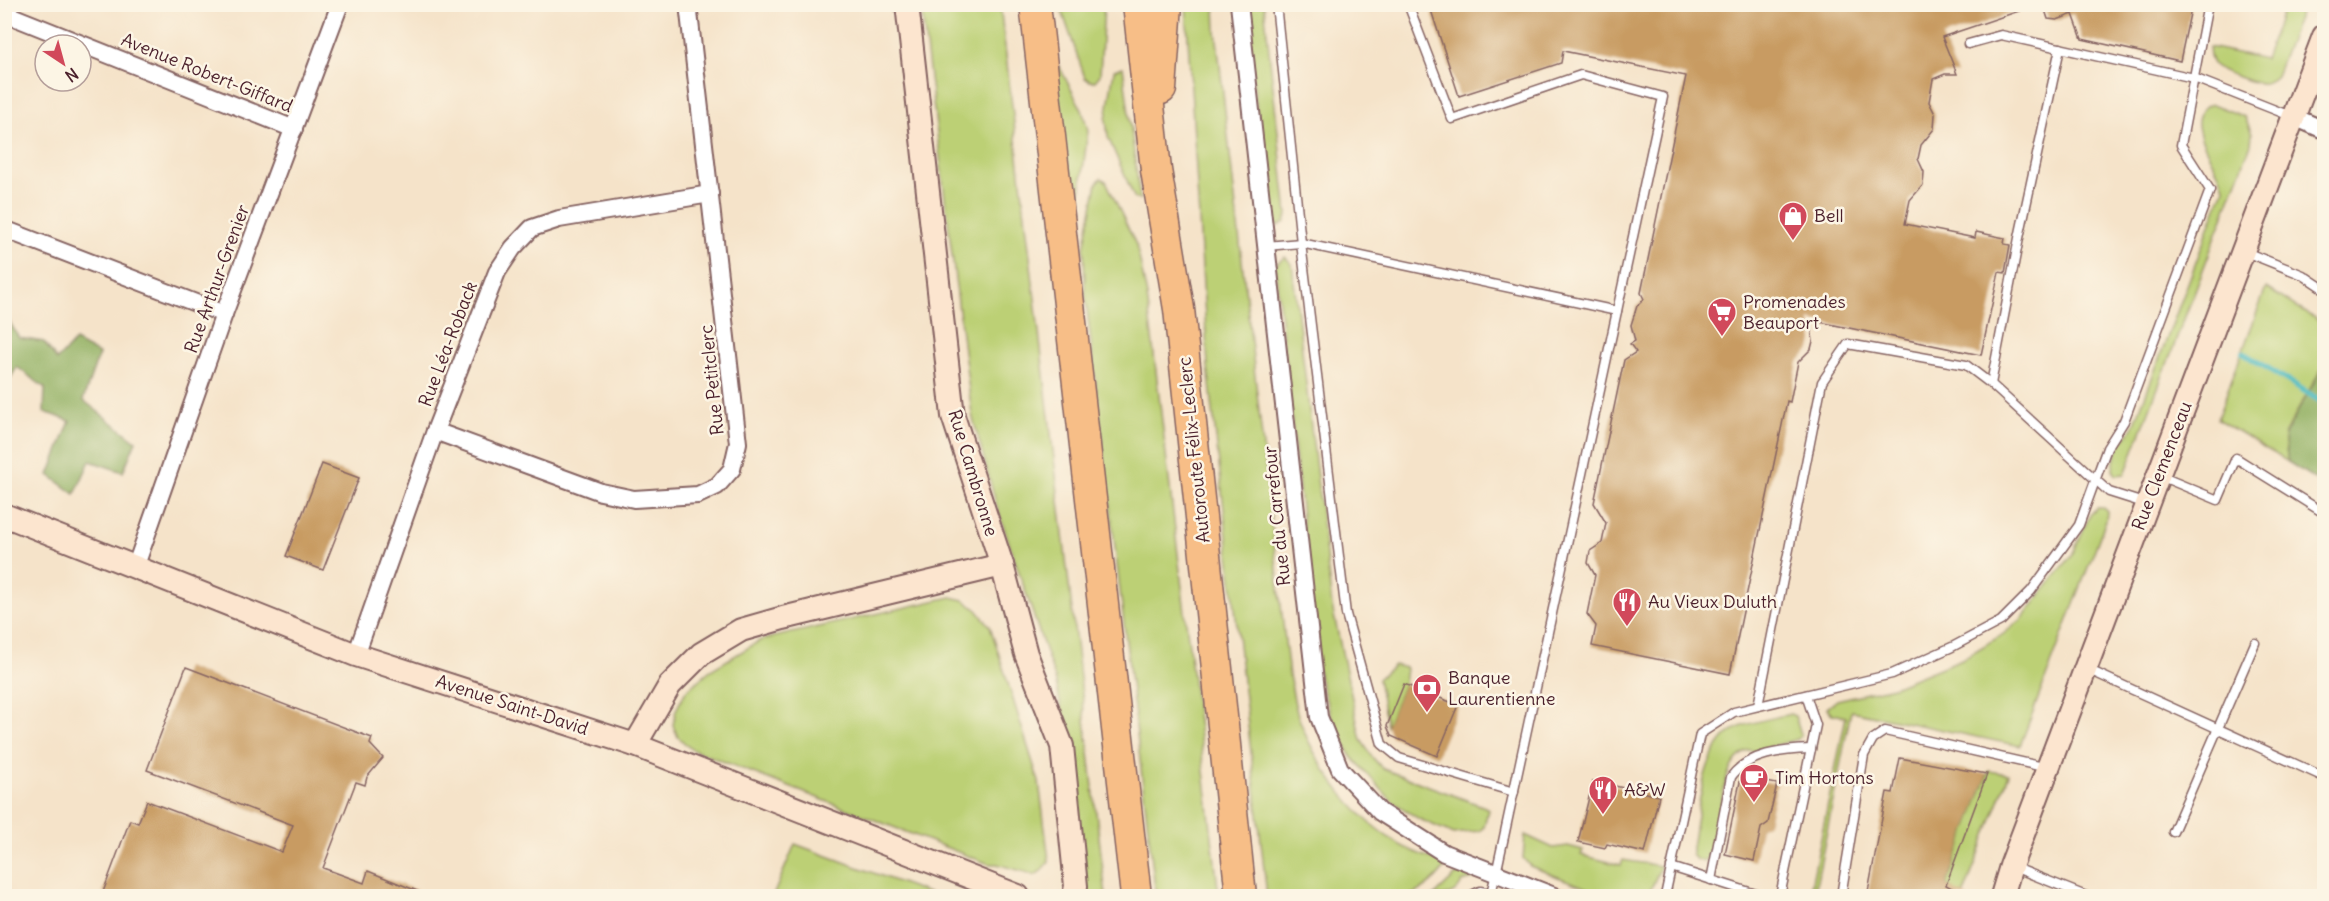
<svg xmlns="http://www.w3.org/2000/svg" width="2329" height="901" font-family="Delius,sans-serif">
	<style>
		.green { fill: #bcd074; stroke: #837850; stroke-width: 1.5 }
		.forest { fill: #95b266; stroke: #706848; stroke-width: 1.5 }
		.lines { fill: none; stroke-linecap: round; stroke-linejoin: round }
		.stream { stroke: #4bbac0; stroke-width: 6 }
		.building { fill: #c89b62 }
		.lane-casing { stroke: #866462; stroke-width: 11 }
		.street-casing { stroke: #866462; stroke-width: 20 }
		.secondary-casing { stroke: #866462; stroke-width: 26 }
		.highway-casing { stroke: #866462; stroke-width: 33 }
		.lane { stroke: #fff; stroke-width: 8 }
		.street { stroke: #fff; stroke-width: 16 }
		.secondary { stroke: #fce5cf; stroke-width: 22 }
		.highway { stroke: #f7be87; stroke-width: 30 }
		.labels { text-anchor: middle; stroke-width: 5; stroke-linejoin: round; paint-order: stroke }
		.street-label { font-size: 18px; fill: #4a1f2b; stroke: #fcf5e5 }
		.poi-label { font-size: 18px; fill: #4a1f2b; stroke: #fcf5e5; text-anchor: start }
	</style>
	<rect width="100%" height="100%" fill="#fcf5e5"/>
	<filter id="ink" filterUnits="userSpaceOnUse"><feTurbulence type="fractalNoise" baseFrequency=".0167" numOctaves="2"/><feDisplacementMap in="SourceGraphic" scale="12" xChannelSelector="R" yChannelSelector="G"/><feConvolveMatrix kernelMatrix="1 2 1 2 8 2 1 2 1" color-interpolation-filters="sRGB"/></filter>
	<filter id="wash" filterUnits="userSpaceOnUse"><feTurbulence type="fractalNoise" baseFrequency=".008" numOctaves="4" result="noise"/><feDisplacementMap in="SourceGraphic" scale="24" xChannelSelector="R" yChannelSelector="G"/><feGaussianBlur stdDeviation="1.35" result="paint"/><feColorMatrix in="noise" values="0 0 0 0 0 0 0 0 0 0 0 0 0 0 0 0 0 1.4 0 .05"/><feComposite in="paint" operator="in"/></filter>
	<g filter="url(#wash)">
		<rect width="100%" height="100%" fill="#f5e3c9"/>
		<!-- green -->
		<g class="green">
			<path d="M2285,4L2303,5L2276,76C2273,79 2269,82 2264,83C2256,85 2220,71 2214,65C2209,59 2210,54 2209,47L2265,59Z"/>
			<path d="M921,5H1000L1106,896H1084L1069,744L1055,679L997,507L972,415Z"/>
			<path d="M1060,5H1104L1100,75L1095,81H1090L1085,78Z"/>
			<path d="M1186,5H1215L1216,31L1289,676C1293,690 1294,707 1300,721C1318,770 1360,825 1408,849C1420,855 1434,859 1447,864C1438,879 1425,889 1409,896H1267L1208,366Z"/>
			<path d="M1245,5H1264L1287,215L1285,222L1278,226L1272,223L1268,216Z"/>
			<path d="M1059,66L1082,110L1088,130L1078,209L1073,210L1053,73Z"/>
			<path d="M1123,67L1140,199H1135L1108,137L1106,119L1114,70Z"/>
			<path d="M2212,104L2245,117L2252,133L2251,144L2125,474L2116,475L2113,470C2114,452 2121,441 2133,428L2224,188C2220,166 2176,117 2212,104Z"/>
			<path d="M1101,178L1106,181L1137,247L1147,296L1219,896H1156L1085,292L1084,248L1097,183Z"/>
			<path d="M1285,257L1292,264L1332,606L1361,740L1373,758L1383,769L1485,807L1488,810L1484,827L1479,831L1454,834L1419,819L1392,801L1350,755L1332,720L1319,676L1275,265Z"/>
			<path d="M2266,288L2324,324V369L2320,371L2284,435L2288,462L2217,419Z"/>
			<path d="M2097,508H2103L2107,512L2106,520L2020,746L1851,711L1814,896H1809L1846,717L1832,714L1827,708L1837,700L1893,687L1962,659L2002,635L2022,619L2072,555L2090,515Z"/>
			<path d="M951,597L964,600L977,610L990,626L1039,782L1049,861L1043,870L1035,875L997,864H989L691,749L678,737L673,725L676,710L686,691L709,671L761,640Z"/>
			<path d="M1394,665L1406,668L1404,684L1387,726L1378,679Z"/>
			<path d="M1790,714L1795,716L1801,735L1798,739L1755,751L1749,750C1737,756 1732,764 1727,777L1709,853L1707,858L1703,861L1697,860L1692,855V847C1699,811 1701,742 1740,727C1756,721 1774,718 1790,714Z"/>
			<path d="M1989,771L2009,774L1963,896H1946L1950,887L1946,885Z"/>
			<path d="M1525,835L1553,848L1568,846L1583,850L1581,855L1621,865L1623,860L1661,866L1650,891L1643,896H1607L1530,866L1523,858Z"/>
			<path d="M795,844L936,896H773Z"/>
			<path d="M1463,873L1473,874L1478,878L1462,882C1456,895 1447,897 1434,896L1455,876Z"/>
		</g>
		<!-- forest -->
		<g class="forest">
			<path d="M4,313L19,338L44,342L57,360L75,341L99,354L83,400L136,441L123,472L90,461L75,494L49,475L70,421L44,412L45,388L17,367L5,387Z"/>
			<path d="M2324,369V485L2288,462L2284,436L2321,370Z"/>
		</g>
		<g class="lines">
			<!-- stream -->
			<path class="stream" d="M2243,353L2324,403"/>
		</g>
		<g id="blocks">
			<!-- building -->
			<g class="building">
				<path d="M1429,4H2031V7L1942,37L1957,74H1945L1933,79L1929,102L1935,114L1934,129L1921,145L1918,159L1924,172L1923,185L1910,200L1905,224L1975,238L1976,232L2005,238L2004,244L2010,245L2005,273L1999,272L1981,355L1810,320L1813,341L1811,349L1798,362L1790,402L1787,401L1730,674L1592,646L1596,626L1587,614L1595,575L1588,563L1590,551L1602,543L1606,523L1594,503L1624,360L1636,352L1630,344L1635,341L1631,325L1637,306L1644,299L1641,293L1686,76L1563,51L1561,63L1459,96Z"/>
				<path d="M2043,4H2192L2180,61L2082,39L2073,14L2057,20L2048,19Z"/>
				<path d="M322,464L359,478L323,570L286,556Z"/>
				<path d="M186,667L372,738L370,744L383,758L367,777L365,785L356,782L323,868L364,883L368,871L432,897H114L103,892L130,820L138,823L147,801L282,852L293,825L147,770Z"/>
				<path d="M1404,684L1458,705L1437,756L1391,736L1387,726Z"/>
				<path d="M1900,758L1987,774L1946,885L1968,897H1867L1887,792L1893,793Z"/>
				<path d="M1741,777L1777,784L1768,823L1761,828L1754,861L1725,854Z"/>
				<path d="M1593,781L1659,796L1645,853L1607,844L1605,848L1578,842Z"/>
			</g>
		</g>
	</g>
	<g filter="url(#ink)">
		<use href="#blocks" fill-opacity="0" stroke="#866462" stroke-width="1.5"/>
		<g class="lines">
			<!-- lane casing -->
			<g class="lane-casing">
				<g id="lane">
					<path d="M1276,4L1301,243L1346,614L1382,744L1399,758L1514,792"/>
					<path d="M1408,4L1452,119L1581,75L1663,97L1496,874L1491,893L1480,891L1470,896"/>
					<path d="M1968,44L2001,35L2194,78L2293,117"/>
					<path d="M1266,246L1301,243L1617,311"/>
					<path d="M2243,251L2303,275L2324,289"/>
					<path d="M1991,384L2019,238L2060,48"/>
					<path d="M2160,476L2218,500L2236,458L2324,513"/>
					<path d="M2087,669L2324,777"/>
					<path d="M1758,706L1822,382L1848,344L1966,365L1991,384L2109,492L2147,504"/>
					<path d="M2173,832L2255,643"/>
					<path d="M2011,866L2086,896"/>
					<path d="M1671,867L1762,896"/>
					<path d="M1711,880L1731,777C1748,753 1783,750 1811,749"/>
					<path d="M1665,896L1700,734L1734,712L1892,674L1952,647L2001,621L2031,591L2079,525L2107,448L2124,421L2210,190L2181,145L2208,4"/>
					<path d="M1780,896L1816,725L1806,695"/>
					<path d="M1841,896L1864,755L1873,739L1885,731L2048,768"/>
				</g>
			</g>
			<!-- street casing -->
			<g class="street-casing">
				<g id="street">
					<path d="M1239,4L1319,717L1340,769L1380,812L1444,853L1554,896"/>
					<path d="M4,13L294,129"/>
					<path d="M2294,117L2324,130"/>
					<path d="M4,229L224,314"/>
					<path d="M435,431L601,492L634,499L698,495L717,486L732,469L738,443L688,4"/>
					<path d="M135,568L224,314L340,4"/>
					<path d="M356,655L435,431L497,272L513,248L532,228L559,219L710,194"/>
				</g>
			</g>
			<!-- secondary casing -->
			<g class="secondary-casing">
				<g id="secondary">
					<path d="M907,4L953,416L1002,565L1026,654L1062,746L1076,886L1074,896"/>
					<path d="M4,515L356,655L635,745L1018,896"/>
					<path d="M635,745L670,685L701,654L741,630L783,618L1002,565"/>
					<path d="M2002,896L2011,866L2324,36"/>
				</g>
			</g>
			<!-- highway casing -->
			<g class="highway-casing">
				<g id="highway">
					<path d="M1035,4L1136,896"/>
					<path d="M1138,4L1156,170L1179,309L1241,896"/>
					<path d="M1161,89L1167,4"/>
				</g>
			</g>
			<!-- lane -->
			<use href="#lane" class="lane"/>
			<!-- street -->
			<use href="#street" class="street"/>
			<!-- secondary -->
			<use href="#secondary" class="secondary"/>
			<!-- highway -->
			<use href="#highway" class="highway"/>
		</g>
	</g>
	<!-- icons -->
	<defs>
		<g id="shop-pin" transform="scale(1.5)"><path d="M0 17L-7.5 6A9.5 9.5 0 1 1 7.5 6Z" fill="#d1495b" stroke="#fcf5e5"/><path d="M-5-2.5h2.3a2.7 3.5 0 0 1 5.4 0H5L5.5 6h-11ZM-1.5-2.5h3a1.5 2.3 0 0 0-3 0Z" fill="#fff"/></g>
		<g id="supermarket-pin" transform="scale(1.5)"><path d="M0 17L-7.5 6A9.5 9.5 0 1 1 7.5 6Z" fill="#d1495b" stroke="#fcf5e5"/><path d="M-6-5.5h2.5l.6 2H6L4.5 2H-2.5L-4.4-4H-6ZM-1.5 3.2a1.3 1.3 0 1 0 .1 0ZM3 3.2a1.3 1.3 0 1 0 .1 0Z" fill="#fff"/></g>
		<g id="restaurant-pin" transform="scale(1.5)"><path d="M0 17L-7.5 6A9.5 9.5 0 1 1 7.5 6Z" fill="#d1495b" stroke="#fcf5e5"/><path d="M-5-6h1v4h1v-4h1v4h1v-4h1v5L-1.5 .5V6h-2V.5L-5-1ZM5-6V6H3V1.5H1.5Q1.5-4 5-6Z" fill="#fff"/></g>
		<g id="bank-pin" transform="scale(1.5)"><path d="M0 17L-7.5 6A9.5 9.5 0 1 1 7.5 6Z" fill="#d1495b" stroke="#fcf5e5"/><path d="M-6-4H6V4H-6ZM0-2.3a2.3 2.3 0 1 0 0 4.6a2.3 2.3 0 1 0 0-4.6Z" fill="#fff"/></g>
		<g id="cafe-pin" transform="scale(1.5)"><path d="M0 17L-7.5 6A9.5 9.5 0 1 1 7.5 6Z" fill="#d1495b" stroke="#fcf5e5"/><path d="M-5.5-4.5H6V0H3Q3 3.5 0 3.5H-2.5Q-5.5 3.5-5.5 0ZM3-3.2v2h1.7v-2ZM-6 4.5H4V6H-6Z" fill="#fff"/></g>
	</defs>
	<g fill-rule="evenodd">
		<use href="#shop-pin" x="1793" y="216"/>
		<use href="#supermarket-pin" x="1722" y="312"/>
		<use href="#restaurant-pin" x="1627" y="602"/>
		<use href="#bank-pin" x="1427" y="688"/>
		<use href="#cafe-pin" x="1754" y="778"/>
		<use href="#restaurant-pin" x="1603" y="790"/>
	</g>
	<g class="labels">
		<!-- street labels -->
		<g class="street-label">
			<text transform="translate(207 73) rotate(22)" y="6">Avenue Robert-Giffard</text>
			<text transform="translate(217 279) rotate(-70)" y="6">Rue Arthur-Grenier</text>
			<text transform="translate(448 344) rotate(-69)" y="6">Rue Léa-Roback</text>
			<text transform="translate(712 380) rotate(-96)" y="6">Rue Petitclerc</text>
			<text transform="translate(1194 450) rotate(-96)" y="6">Autoroute Félix-Leclerc</text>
			<text transform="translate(2162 466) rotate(-69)" y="6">Rue Clemenceau</text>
			<text transform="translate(973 473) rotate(73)" y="6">Rue Cambronne</text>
			<text transform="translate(1277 516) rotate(-96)" y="6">Rue du Carrefour</text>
			<text transform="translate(512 705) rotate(18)" y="6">Avenue Saint-David</text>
		</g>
		<!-- poi labels -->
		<g class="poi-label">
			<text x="1814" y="222">Bell</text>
			<text x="1743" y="308">Promenades<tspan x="1743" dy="21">Beauport</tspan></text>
			<text x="1648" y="608">Au Vieux Duluth</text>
			<text x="1448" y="684">Banque<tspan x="1448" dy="21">Laurentienne</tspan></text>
			<text x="1775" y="784">Tim Hortons</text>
			<text x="1624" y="796">A&amp;W</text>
		</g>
	</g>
	<!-- margin -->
	<rect width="2329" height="901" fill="none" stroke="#fcf5e5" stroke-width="24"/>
	<!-- north arrow -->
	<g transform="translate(63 63) rotate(144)"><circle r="28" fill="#fcf5e5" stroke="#b59f9b" stroke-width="1.5"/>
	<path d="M0-4.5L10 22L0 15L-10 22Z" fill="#d1495b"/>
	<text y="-9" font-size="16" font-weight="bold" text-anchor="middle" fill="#4a1f2b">N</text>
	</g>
</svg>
